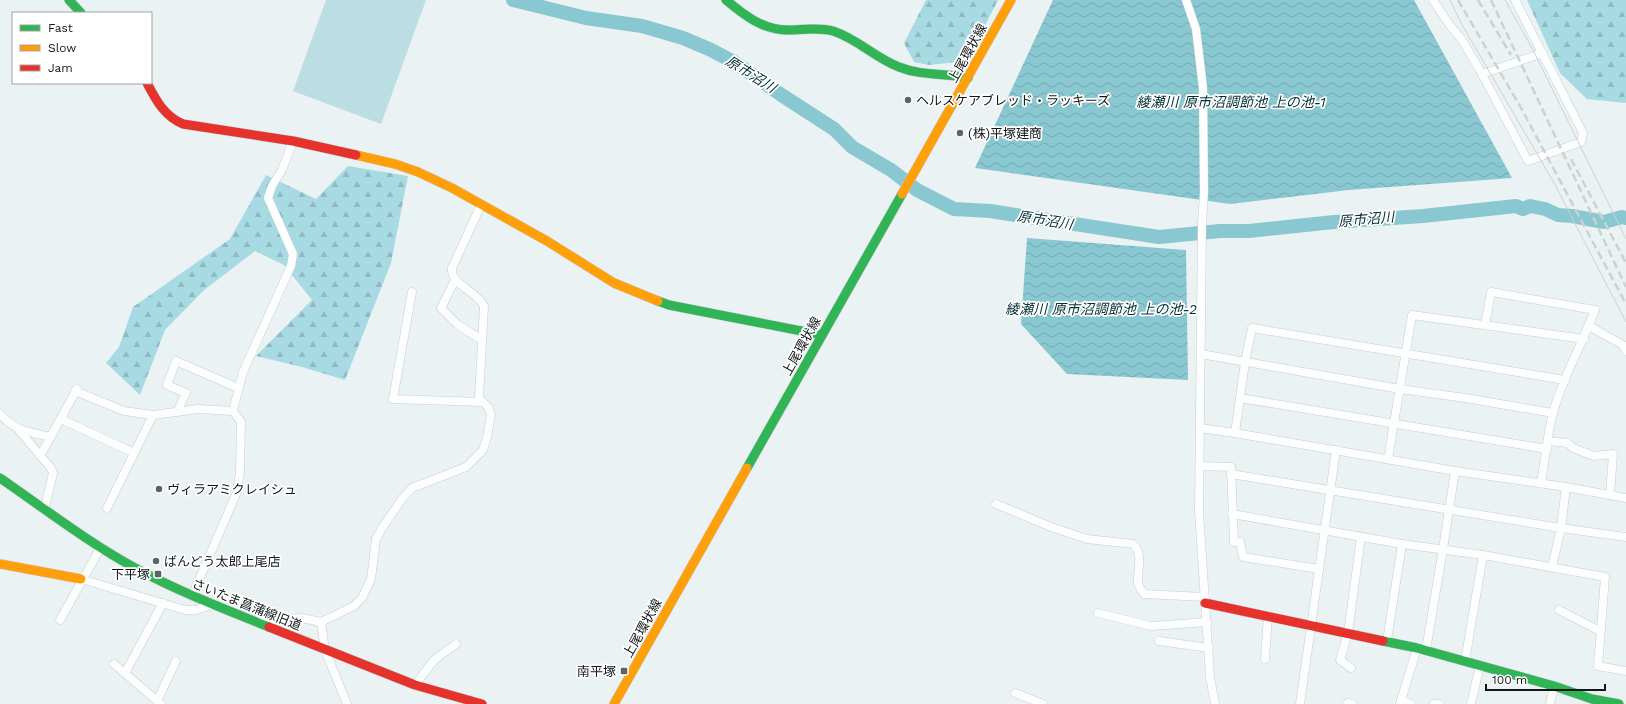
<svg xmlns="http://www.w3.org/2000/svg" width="1626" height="704" font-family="'Work Sans','Noto Sans JP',sans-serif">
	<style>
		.forest { fill: url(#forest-firs) }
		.pitch { fill: #bbdde3 }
		.water { fill: url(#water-waves) }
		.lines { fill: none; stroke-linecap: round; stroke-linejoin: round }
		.river { stroke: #89c7d1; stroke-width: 14 }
		.street-casing { stroke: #c8cecf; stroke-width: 9 }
		.fast-casing { stroke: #c8cecf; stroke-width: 10 }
		.slow-casing { stroke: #c8cecf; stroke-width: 10 }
		.jam-casing { stroke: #c8cecf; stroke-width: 10 }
		.street { stroke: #fcfdfd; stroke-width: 8 }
		.fast { stroke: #30b455; stroke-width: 9 }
		.slow { stroke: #ff9f0a; stroke-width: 9 }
		.jam { stroke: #e5322d; stroke-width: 9 }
		.tram { stroke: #ced1d1; stroke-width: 1 }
		.rail { stroke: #ced1d1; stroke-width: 2.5; stroke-dasharray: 8 4; stroke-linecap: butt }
		.poi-dot { fill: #5d6364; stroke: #fff; stroke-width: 1.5 }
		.labels { text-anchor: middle; stroke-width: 3.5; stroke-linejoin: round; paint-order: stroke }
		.street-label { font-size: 13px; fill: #111617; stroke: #fff }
		.poi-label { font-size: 13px; fill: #111617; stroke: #fff; text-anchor: start }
		.water-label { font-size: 14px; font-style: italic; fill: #053036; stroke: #fff }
	</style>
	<defs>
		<pattern id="forest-firs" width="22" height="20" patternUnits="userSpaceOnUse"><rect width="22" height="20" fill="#a8dae3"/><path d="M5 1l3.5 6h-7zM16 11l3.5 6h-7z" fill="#90bac2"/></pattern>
		<pattern id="water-waves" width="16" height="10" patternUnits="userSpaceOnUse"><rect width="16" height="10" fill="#89c7d1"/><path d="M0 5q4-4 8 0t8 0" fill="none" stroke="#75aab3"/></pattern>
	</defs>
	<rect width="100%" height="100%" fill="#eaf2f4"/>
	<!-- forest -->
	<g class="forest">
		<path d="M926,0H998L967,61L929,65L914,62L904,43Z"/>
		<path d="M1527,0H1626V103L1587,99L1560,73Z"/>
		<path d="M348,166L408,176L391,263L345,380L302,367L256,356L312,300L284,265L255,251L203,291L165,330L140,395L106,363L119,347L133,307L230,239L266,175L316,199Z"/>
	</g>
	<!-- pitch -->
	<path class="pitch" d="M326,0H426L381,124L293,91Z"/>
	<!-- water -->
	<g class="water">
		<path d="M1053,0H1414L1512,178L1349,190L1230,204L975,168Z"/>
		<path d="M1027,238L1186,250L1188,380L1067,374L1021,324Z"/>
	</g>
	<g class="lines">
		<!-- river -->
		<path class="river" d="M513,0L586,18L642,26L683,38L709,49L734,62L783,96L834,129L852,147L891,170L917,190L954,209L990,211L1159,237L1220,231H1249L1334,222L1423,216L1516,206L1523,209L1530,206L1545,209L1558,215L1572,216L1604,222L1622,217L1626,218"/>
		<!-- street casing -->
		<g class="street-casing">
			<g id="street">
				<path d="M1186,0L1196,29L1203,88L1204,192L1202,224L1199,511L1210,677L1215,704"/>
				<path d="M1433,0L1449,24L1462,40L1482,74L1543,53"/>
				<path d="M1482,74L1528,161L1581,142L1583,133L1515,0"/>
				<path d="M455,280L441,308L458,325L482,340"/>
				<path d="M412,292L393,399L482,402"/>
				<path d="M1485,325L1491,292L1595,310C1582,344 1562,379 1553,413C1547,436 1545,460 1541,483"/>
				<path d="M1589,326L1623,345L1626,351"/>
				<path d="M1201,354L1400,389L1465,398L1553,413"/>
				<path d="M75,391L124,411L153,415L198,409L233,411"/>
				<path d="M1240,398L1547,449"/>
				<path d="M177,412L186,393L167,385L176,361L238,388"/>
				<path d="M0,414C15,431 29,432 50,437"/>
				<path d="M61,419L134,453"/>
				<path d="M17,428L51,468L53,473L45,507"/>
				<path d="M1200,428L1235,433L1455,471L1566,487L1626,498"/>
				<path d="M1235,433L1245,362L1252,328L1565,380"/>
				<path d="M1548,441L1568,443L1573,448L1594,456L1613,454L1610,495"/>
				<path d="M40,456L77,389"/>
				<path d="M1388,459L1412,315L1584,339"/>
				<path d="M1200,466L1231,467L1234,542H1240L1243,557L1319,569"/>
				<path d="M1231,474L1561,528L1626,537"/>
				<path d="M996,504L1051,527L1087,539L1133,544C1144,554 1137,570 1138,583C1139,587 1142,591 1144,594L1205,597"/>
				<path d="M107,508L153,415"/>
				<path d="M1232,514L1402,544L1483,555L1605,577L1598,666L1626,671"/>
				<path d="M1552,567L1561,528L1566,487"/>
				<path d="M81,579L185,610H196L210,605"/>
				<path d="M192,596L237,492L240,472L241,422L233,411L243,372L291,266L293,254L268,198L272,186L282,170L293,141"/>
				<path d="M1559,610L1600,631"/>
				<path d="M1098,613L1151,626L1207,622"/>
				<path d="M60,620L101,547"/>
				<path d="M260,621L302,618L321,622"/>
				<path d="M1159,641L1209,648"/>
				<path d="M1387,641L1402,544"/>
				<path d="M1426,650L1443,549L1455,471"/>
				<path d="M1265,659L1268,616"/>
				<path d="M1465,661L1483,555"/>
				<path d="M114,664L161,704"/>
				<path d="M1351,668L1340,660L1348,633L1361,537"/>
				<path d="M125,673L163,603"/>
				<path d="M415,685L434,660L456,644"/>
				<path d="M1015,693L1043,704"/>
				<path d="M1401,700L1410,704"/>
				<path d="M157,701L176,661"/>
				<path d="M347,704L325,650L321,622L354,606L362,598L371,579L376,539L382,528L402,499L412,488L466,467L483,450L487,437L491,415L489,408L479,398L484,306C476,290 450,285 452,268L481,205"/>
				<path d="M1300,704L1336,450"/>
				<path d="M1347,704L1348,703L1352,704"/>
				<path d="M1400,704L1417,648"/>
				<path d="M1434,704H1439"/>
				<path d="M1471,704L1480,665"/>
				<path d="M1550,704L1554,686"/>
			</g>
		</g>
		<!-- fast casing -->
		<g class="fast-casing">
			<g id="fast">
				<path d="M69,0L81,13"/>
				<path d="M726,0C744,15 763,30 787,30C802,30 818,27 833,31C858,39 875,58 899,67C921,76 945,73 968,78"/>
				<path d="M658,301L669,305L822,335"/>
				<path d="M747,468L902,194"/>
				<path d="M0,478C45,509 89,543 137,569C180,592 224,609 269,627"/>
				<path d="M1383,641L1417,648L1554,686L1592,699L1619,704"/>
			</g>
		</g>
		<!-- slow casing -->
		<g class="slow-casing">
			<g id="slow">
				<path d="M356,155L395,164L418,172L452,188L547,241L614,283L658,301"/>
				<path d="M902,194L1011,0"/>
				<path d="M0,564L81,579"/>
				<path d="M614,704L747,468"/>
			</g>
		</g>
		<!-- jam casing -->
		<g class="jam-casing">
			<g id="jam">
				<path d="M147,83C156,100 164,116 183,124L293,141L356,155"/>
				<path d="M1205,603L1383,641"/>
				<path d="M269,627L415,685L482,704"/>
			</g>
		</g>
		<!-- street -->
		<use href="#street" class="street"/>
		<!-- fast -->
		<use href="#fast" class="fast"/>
		<!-- slow -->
		<use href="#slow" class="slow"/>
		<!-- jam -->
		<use href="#jam" class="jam"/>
		<!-- tram -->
		<g class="tram">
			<path d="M1450,0L1461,23L1554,183L1626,322"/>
			<path d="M1505,0L1532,48L1626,239"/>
		</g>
		<!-- rail -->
		<g class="rail">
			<path d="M1458,0L1520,106L1626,304"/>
			<path d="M1478,0L1511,55"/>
			<path d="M1491,0L1626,287"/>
			<path d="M1571,159L1626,263"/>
		</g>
	</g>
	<!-- markers -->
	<g class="poi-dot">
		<circle cx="908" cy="100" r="4"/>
		<circle cx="960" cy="133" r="4"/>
		<circle cx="159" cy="489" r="4"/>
		<circle cx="156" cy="561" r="4"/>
		<rect x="154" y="570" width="8" height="8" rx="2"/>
		<rect x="620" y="667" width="8" height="8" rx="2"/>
	</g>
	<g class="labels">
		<!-- street labels -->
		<g class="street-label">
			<text transform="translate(967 53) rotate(-61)" y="5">上尾環状線</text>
			<text transform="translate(801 346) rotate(-61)" y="5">上尾環状線</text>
			<text transform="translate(247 604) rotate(22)" y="5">さいたま菖蒲線旧道</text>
			<text transform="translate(642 628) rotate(-61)" y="5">上尾環状線</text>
		</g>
		<!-- poi labels -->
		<g class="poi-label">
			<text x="916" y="105">ヘルスケアブレッド・ラッキーズ</text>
			<text x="968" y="138">(株)平塚建商</text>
			<text x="167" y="494">ヴィラアミクレイシュ</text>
			<text x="164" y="566">ばんどう太郎上尾店</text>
			<text x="150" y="579" text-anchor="end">下平塚</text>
			<text x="616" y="676" text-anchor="end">南平塚</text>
		</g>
		<!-- water labels -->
		<g class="water-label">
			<text transform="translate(751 74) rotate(32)" y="5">原市沼川</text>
			<text x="1231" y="107">綾瀬川 原市沼調節池 上の池-1</text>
			<text transform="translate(1366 219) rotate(-5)" y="5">原市沼川</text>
			<text transform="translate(1045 220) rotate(9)" y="5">原市沼川</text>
			<text x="1101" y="314">綾瀬川 原市沼調節池 上の池-2</text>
		</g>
	</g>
	<!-- legend -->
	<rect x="12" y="12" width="140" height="72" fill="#ffffff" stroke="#a0a2a2"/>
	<rect x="20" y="25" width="20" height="6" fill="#30b455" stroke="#a0a2a2"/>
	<text x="48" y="32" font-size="12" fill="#111617">Fast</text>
	<rect x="20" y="45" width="20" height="6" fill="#ff9f0a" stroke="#a0a2a2"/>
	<text x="48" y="52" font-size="12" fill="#111617">Slow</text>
	<rect x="20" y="65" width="20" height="6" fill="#e5322d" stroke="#a0a2a2"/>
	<text x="48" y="72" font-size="12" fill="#111617">Jam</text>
	<!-- scale -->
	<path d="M1486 684v6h119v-6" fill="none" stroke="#111617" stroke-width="2"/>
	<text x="1492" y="684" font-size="12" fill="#111617" stroke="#ffffff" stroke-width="3" paint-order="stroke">100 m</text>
</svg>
